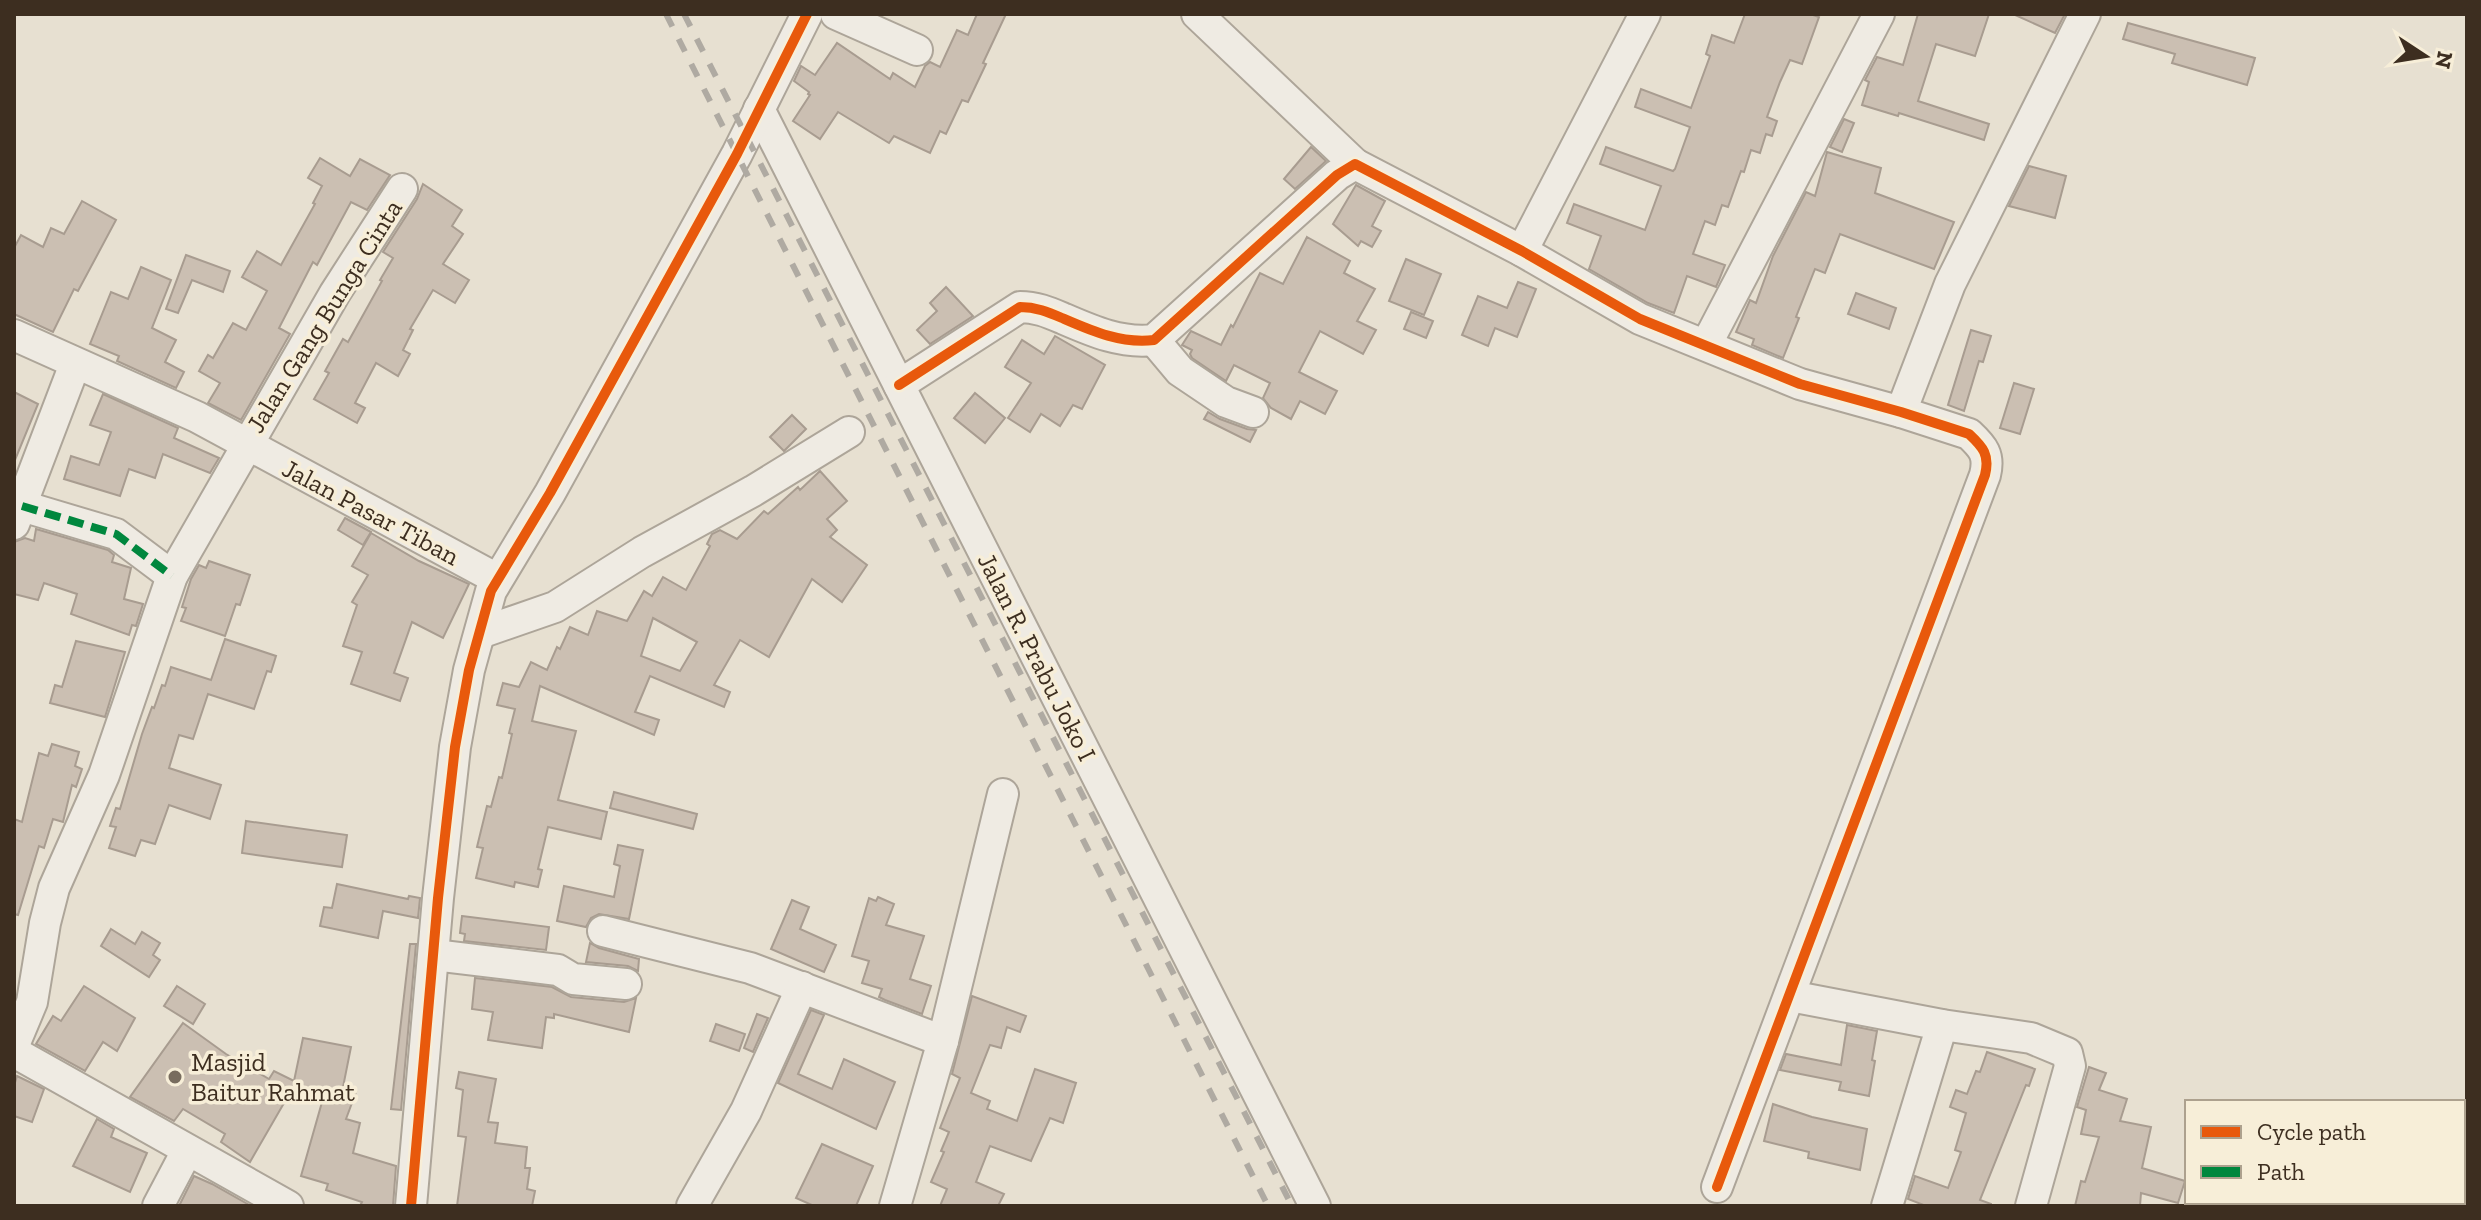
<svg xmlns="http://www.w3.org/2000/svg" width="2481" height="1220" font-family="'Zilla Slab',serif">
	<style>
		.building { fill: #cbbfb2; stroke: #a89c90; stroke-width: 2; fill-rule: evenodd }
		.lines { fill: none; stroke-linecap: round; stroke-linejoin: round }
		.minor-casing { stroke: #ada599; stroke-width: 34 }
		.minor { stroke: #efebe3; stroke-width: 30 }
		.rail { stroke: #afaaa2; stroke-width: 6; stroke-dasharray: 14 14; stroke-linecap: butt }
		.quiet { stroke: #00873e; stroke-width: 8; stroke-dasharray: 16 8; stroke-linecap: butt }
		.cycleway-casing { stroke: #f7eed8; stroke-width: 15 }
		.cycleway { stroke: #e8590c; stroke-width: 10 }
		.poi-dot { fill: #786c5e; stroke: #f7eed8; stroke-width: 3 }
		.labels { text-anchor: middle; stroke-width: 7; stroke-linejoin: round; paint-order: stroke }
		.street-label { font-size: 26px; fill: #3d2e20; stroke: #f7eed8 }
		.poi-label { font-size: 26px; fill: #3d2e20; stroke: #f7eed8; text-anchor: start }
	</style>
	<rect width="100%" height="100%" fill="#e7e0d1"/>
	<!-- building -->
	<g class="building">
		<path d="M977,14H1006L983,63L986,64L968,102L962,100L946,134L940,131L930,153L894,136L889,143L838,112L820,139L793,121L810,95L808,94L809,92L794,81L801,66L815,75L837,43L890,79L893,73L915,87L925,66L930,62L940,67L957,30L968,35Z"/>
		<path d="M1745,14H1810L1819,17L1802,64L1790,60L1780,82L1767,117L1777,121L1772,136L1766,134L1760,153L1751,150L1744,172L1741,171L1728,207L1722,205L1715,225L1705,221L1693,254L1725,265L1719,280L1716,287L1687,276L1674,313L1648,303L1589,269L1601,236L1567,223L1574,204L1645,230L1661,186L1600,164L1606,147L1673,171L1675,169L1690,127L1635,107L1641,89L1691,108L1710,56L1706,54L1712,35L1734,43Z"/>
		<path d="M1918,14H1989L1975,56L1936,44L1918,101L1989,124L1984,140L1899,113L1898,116L1862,105L1869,82L1865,80L1877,57L1903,65Z"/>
		<path d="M2013,14H2065L2055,33Z"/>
		<path d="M2128,23L2255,58L2247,85L2172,63L2175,54L2123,39Z"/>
		<path d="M1844,119L1854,123L1842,152L1830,147Z"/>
		<path d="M1311,147L1326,161L1295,189L1284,179Z"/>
		<path d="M1827,152L1881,168L1875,193L1954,222L1934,269L1840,234L1825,273L1815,269L1796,317L1799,318L1783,358L1752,345L1754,339L1736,332L1750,300L1756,303L1773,256L1806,192L1815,196Z"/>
		<path d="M320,158L350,176L360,159L390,175L367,210L351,202L317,265L313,262L279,328L290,334L241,420L208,403L220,383L199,371L208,355L213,358L233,323L246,330L267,291L242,277L257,251L281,265L315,204L313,203L322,186L308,178Z"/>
		<path d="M2029,166L2066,176L2055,218L2009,206Z"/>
		<path d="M423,184L462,210L452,226L463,234L443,264L469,280L455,303L433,290L410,329L413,330L403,350L410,354L398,376L376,363L355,403L365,408L357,423L314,399L329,373L325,371L343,339L348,342L382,281L380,280L393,258L383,252L417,199Z"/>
		<path d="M1356,185L1385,201L1372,226L1381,231L1372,247L1361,241L1358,246L1333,224Z"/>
		<path d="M82,201L116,220L78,291L74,289L53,332L14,314V248L21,235L43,247L51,228L64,234Z"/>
		<path d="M1307,237L1350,261L1344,273L1375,289L1357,321L1376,330L1363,354L1320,331L1299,372L1337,391L1325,414L1300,401L1291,419L1271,408L1263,398L1270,383L1234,365L1226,381L1192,358L1190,354L1192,350L1182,345L1191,331L1221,345L1231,325L1233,327L1260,273L1283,284Z"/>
		<path d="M186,255L230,271L223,292L192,280L178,313L166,309Z"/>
		<path d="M1406,259L1441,274L1424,315L1389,301Z"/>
		<path d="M141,267L171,280L152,328L176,340L165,362L184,372L176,388L117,361L119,356L90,344L111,292L128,299Z"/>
		<path d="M1518,282L1536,289L1517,337L1495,328L1488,346L1462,335L1478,296L1507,308Z"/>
		<path d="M946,287L973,316L930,344L917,330L937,311L930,303Z"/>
		<path d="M1856,293L1896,308L1889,329L1848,314Z"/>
		<path d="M1411,312L1433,321L1426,338L1404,329Z"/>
		<path d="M1971,330L1991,336L1983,362L1979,361L1964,411L1948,405Z"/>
		<path d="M1055,336L1105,365L1082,409L1073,405L1060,426L1041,414L1030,432L1008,418L1031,383L1005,367L1022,340L1044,354Z"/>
		<path d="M2014,383L2034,389L2020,434L2000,428Z"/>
		<path d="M14,392L38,404L15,460H14Z"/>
		<path d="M975,393L1005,418L985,443L954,418Z"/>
		<path d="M103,394L178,428L174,438L219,458L210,473L163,454L155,478L129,469L120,496L64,479L71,456L99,465L111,432L90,425Z"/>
		<path d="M1208,412L1220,419L1247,429L1256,430L1250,442L1204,419Z"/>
		<path d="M792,415L806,429L784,451L770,437Z"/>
		<path d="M820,471L847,501L827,519L837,530L830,537L867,565L842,602L812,579L769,657L740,640L714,685L730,692L724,707L650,676L635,712L659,720L654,735L540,686L532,721L576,731L558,800L607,812L601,839L548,827L538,869L542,870L538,887L515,882L514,887L476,878L483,848L477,847L487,806L491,807L499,777L502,778L512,734L509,733L515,709L497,705L503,683L519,687L531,662L547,670L557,647L560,649L570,627L588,635L597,611L627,621L644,591L652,596L663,577L686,590L710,546L707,544L712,534L720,530L737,539L764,511L768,514L798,487L800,490ZM653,618L697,642L680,671L641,656Z"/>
		<path d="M345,518L371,532L363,545L338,530Z"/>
		<path d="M36,529L108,550L114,555L112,562L131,568L124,599L143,604L136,626L132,625L129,635L71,614L77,594L44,583L38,600L14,594V542L25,538L34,541Z"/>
		<path d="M371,533L419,561L469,584L443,638L412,622L394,673L408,678L400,701L351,684L362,652L343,646L357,605L352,602L368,575L352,566Z"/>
		<path d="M209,561L250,575L240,605L236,604L225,636L181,621L186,608L182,607L191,579L199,565L206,568Z"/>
		<path d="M225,639L276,656L271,672L267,671L254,709L208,694L193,739L179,735L169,768L221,785L210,819L169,805L155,844L141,840L135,856L109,848L116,827L110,826L116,808L120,809L142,734L152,707L154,708L162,685L165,686L171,667L211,680Z"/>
		<path d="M76,641L125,652L105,717L50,703L55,685L62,687Z"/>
		<path d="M52,744L79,752L75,766L82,769L76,787L72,785L63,822L53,819L44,848L39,846L18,915L14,914V819L22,822L39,753L48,756Z"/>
		<path d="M614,792L697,814L693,829L610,808Z"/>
		<path d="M246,821L347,835L342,867L242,853Z"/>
		<path d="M618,845L643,850L629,919L599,914L591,918L586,927L557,921L564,886L614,897L620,866L614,864Z"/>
		<path d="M337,884L408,899L409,896L420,898L418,918L383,911L378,938L320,926L324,907L332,908Z"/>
		<path d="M878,897L894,904L886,925L924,936L910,979L931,986L922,1014L885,1000L879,997L882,989L862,983L869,961L852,956L869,898L876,901Z"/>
		<path d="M792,900L809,907L800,929L836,945L824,972L771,949Z"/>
		<path d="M462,916L549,927L546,950L464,941L465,934L460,933Z"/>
		<path d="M111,929L135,944L142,932L160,943L153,955L160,960L149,977L101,946Z"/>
		<path d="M590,943L599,948L639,959L638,971L628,966L586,962Z"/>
		<path d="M410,944H416L401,1110L391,1109Z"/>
		<path d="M475,978L552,987L571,997L624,1002L636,998L629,1032L554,1014V1018L546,1017L542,1048L488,1040L493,1012L472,1009Z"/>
		<path d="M84,986L135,1018L117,1051L103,1042L85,1071L36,1044L53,1016L61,1021Z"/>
		<path d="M177,986L205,1004L193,1024L164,1006Z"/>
		<path d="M972,996L1026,1016L1020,1032L1007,1027L1001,1048L990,1045L971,1093L990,1101L987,1109L1017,1121L1035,1069L1076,1083L1063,1123L1050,1118L1031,1161L990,1146L976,1182L1004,1194L998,1206H940L947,1189L931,1182L944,1152L941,1151L949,1132L940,1128L960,1078L952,1074Z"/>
		<path d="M811,1010L824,1015L798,1074L832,1089L844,1059L895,1082L876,1129L778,1083Z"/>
		<path d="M757,1014L768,1018L753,1052L744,1048Z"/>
		<path d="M183,1023L226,1054L269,1079L274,1071L294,1081L303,1038L351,1047L343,1087L356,1092L346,1119L360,1123L353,1153L396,1166L393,1206H360L362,1202L326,1190L328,1184L301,1176L324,1095L295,1084L250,1162L221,1142L225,1134L183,1109L174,1121L130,1097Z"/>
		<path d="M716,1024L745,1034L739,1051L710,1041Z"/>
		<path d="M1847,1025L1877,1031L1872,1060L1875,1061L1869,1096L1839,1090L1841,1082L1780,1070L1786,1054L1841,1065Z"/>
		<path d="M1987,1052L2035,1069L2029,1086L2026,1085L1980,1200L1991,1204V1206H1926L1908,1199L1915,1176L1948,1188L1961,1152L1955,1150L1966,1113L1950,1107L1956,1090L1967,1094L1976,1071L1980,1072Z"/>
		<path d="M2089,1067L2106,1073L2099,1090L2127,1099L2120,1121L2151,1127L2142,1168L2185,1181L2178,1203L2141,1193L2140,1206H2075L2081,1181L2085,1182L2099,1137L2081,1134L2086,1110L2077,1107Z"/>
		<path d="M459,1072L496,1079L488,1122L498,1123L495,1143L527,1147L525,1168H530L527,1189L535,1191L532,1206H457L466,1137L458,1136L463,1090L456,1088Z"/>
		<path d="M17,1076L44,1089L32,1122L14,1116V1086Z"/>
		<path d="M1773,1104L1812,1117L1867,1129L1860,1170L1808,1158L1809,1152L1764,1141Z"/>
		<path d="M97,1119L114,1129L111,1137L147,1153L130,1192L73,1166Z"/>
		<path d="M822,1144L873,1166L856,1206H814L796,1198Z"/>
		<path d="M194,1176L212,1184L251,1206H179Z"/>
	</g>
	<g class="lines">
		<!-- minor casing -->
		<g class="minor-casing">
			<g id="minor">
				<path d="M836,14L917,50"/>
				<path d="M1197,14L1355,164"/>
				<path d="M759,109L1315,1206"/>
				<path d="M1522,251L1645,14"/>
				<path d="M14,335L197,417L497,579"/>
				<path d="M1154,340L1180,371L1226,402L1253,412"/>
				<path d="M1706,345L1879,14"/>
				<path d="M899,385L1020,307C1036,307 1048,312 1062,318C1092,331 1121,344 1154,340L1337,175L1355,164L1522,251L1640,319L1800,384L1901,412L1969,434C1983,447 1990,455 1985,475L1717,1187"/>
				<path d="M1901,412L1950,284L2085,14"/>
				<path d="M22,506L116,534L172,576"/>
				<path d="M14,524L75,364"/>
				<path d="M480,633L555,607L642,552L753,491L849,432"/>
				<path d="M603,931L750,968L943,1041"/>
				<path d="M434,955L558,970L573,979L626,984"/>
				<path d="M1790,996L1942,1025L2031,1038L2067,1053L2070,1066L2031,1206"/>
				<path d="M14,1045L32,1002L45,923L54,888L104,775L172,576L335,293L402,189"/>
				<path d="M14,1052L288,1206"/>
				<path d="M158,1206L187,1151"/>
				<path d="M411,1206L438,898L455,747L469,670L491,591L550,493L737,154L807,14"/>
				<path d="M692,1206L746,1111L802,987"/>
				<path d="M895,1206L943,1041L1003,794"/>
				<path d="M1887,1206L1942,1025"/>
			</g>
		</g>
		<!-- minor -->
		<use href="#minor" class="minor"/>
		<!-- rail -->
		<g class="rail">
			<path d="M666,14L1268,1206"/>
			<path d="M684,14L1292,1206"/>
		</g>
		<!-- quiet -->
		<path class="quiet" d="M22,506L116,534L172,576"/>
		<!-- cycleway casing -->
		<g class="cycleway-casing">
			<g id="cycleway">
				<path d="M899,385L1020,307C1036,307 1048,312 1062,318C1092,331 1121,344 1154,340L1337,175L1355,164L1522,251L1640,319L1800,384L1901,412L1969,434C1983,447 1990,455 1985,475L1717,1187"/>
				<path d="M411,1206L438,898L455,747L469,670L491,591L550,493L737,154L807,14"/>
			</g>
		</g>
		<!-- cycleway -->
		<use href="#cycleway" class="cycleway"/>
	</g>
	<!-- markers -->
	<circle class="poi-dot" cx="175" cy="1077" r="8"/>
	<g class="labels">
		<!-- street labels -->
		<g class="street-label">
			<text transform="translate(324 316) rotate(-58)" y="9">Jalan Gang Bunga Cinta</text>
			<text transform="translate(371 512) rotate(28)" y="9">Jalan Pasar Tiban</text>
			<text transform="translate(1037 657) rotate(63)" y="9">Jalan R. Prabu Joko I</text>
		</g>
		<!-- poi labels -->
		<g class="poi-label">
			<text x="191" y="1071">Masjid<tspan x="191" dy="30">Baitur Rahmat</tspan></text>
		</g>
	</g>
	<!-- border -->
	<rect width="2481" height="1220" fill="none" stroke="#3d2e20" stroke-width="32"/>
	<!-- legend -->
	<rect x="2185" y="1100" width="280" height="104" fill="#f7eed8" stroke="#ada18e" stroke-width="2"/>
	<rect x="2201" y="1126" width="40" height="12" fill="#e8590c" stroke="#ada18e" stroke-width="2"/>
	<text x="2257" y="1140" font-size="24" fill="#3d2e20">Cycle path</text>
	<rect x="2201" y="1166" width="40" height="12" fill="#00873e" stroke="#ada18e" stroke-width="2"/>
	<text x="2257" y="1180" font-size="24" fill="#3d2e20">Path</text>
	<!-- north arrow -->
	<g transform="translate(2425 56) rotate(102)" stroke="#f7eed8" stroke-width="6" paint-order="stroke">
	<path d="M0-6L14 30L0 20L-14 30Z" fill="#3d2e20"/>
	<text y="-12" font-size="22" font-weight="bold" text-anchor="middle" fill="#3d2e20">N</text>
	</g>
</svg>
